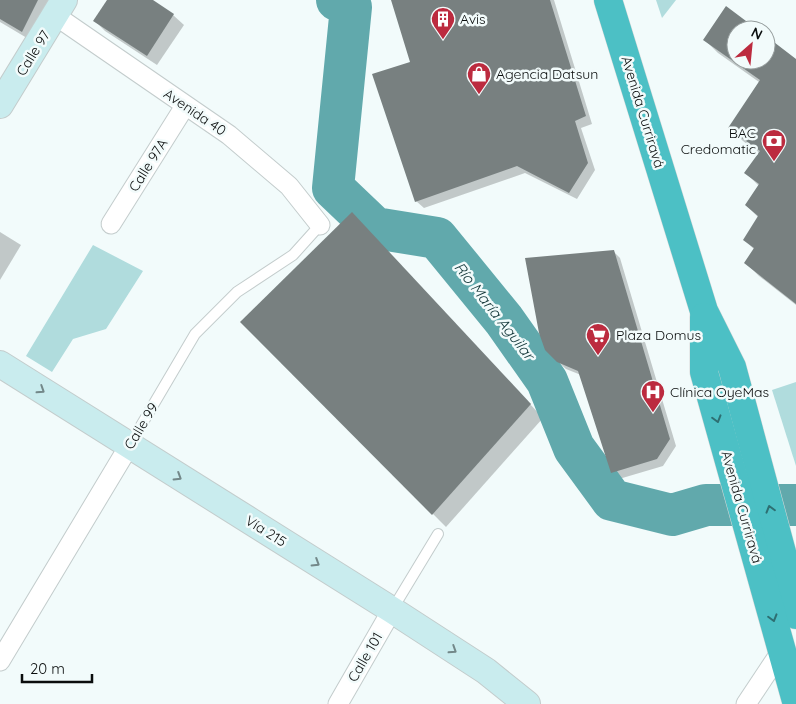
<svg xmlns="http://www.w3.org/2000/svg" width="796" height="704" font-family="Quicksand,sans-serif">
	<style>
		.green { fill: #b0dcdd }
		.shadow { fill: #0003 }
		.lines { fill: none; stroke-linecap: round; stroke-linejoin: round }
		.river { stroke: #61a9ac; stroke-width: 42 }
		.building { fill: #788080 }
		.lane-casing { stroke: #c3cccc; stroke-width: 12 }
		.street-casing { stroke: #c3cccc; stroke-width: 21 }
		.secondary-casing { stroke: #c3cccc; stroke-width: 28 }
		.highway-casing { stroke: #d8d8d8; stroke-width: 29 }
		.lane { stroke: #fff; stroke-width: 10 }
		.street { stroke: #fff; stroke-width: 19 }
		.secondary { stroke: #c9ecee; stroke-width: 26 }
		.highway { stroke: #4cc0c5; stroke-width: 28 }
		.oneway { stroke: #738889 }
		.oneway2 { stroke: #2e6f72 }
		.labels { text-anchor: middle; stroke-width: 5; stroke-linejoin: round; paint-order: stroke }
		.poi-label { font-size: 14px; fill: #0a0d0d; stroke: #f2fbfb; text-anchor: start }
		.street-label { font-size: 14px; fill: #0a0d0d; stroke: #f2fbfb }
		.water-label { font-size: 15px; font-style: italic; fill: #123638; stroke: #f2fbfb }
	</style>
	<rect width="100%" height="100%" fill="#f2fbfb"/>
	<!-- green -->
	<g class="green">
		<path d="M656,0H676L662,18Z"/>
		<path d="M93,245L143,271L106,329L73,339L52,372L26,356Z"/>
		<path d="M796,382V466L772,390Z"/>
	</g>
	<!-- shadow -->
	<g class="shadow">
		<path d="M0,0H53L32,41L0,22Z"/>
		<path d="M108,0H151L173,15L184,25L157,65L105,31L95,21Z"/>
		<path d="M393,0H554L592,124L581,128L595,170L577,199L525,173L424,208L416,201L411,63Z"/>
		<path d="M726,7L756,30H736V60H766V38L796,60V305L759,276L746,263L755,250L744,240L759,218L746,205L759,186L746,173L759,153L743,141L730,128L759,82L718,53L705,40Z"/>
		<path d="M365,227L543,418L446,527L242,322Z"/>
		<path d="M0,232L21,245L0,280Z"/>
		<path d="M613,251L620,258L676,446L663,466L619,479L612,472L581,375L566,369L546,350Z"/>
	</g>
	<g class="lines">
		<!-- river -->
		<path class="river" d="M337,0L351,7L333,188L375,228L437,238L504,320L547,381L574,448L612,500L672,515L706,505H796"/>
	</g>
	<!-- building -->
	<g class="building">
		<path d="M0,0H38L22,32L0,19Z"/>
		<path d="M107,0H153L174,14L147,56L93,21Z"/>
		<path d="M391,0H550L586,116L575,121L588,163L569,193L517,166L415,202L372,74L410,62Z"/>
		<path d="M726,6L758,30H736V60H766V36L796,59V304L744,263L754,248L743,240L758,216L745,205L759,184L744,173L760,151L728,128L760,80L703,40Z"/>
		<path d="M352,212L531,404L432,515L240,322Z"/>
		<path d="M614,250L670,439L657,459L611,473L578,371L557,362L545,350L539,333L525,258Z"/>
	</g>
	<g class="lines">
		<!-- lane casing -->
		<g class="lane-casing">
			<g id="lane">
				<path d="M129,446L195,334L237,292L293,255L320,225"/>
				<path d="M392,610L438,534"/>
			</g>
		</g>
		<!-- street casing -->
		<g class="street-casing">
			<g id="street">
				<path d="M56,16L229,135L289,186L320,225"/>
				<path d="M111,224L185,106"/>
				<path d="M0,661L129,446"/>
				<path d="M338,704L392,610"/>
				<path d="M746,704L782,650"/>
			</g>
		</g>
		<!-- secondary casing -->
		<g class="secondary-casing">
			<g id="secondary">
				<path d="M0,105L64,0"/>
				<path d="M0,364L392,610L486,671L527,704"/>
			</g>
		</g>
		<!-- highway casing -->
		<g class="highway-casing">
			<g id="highway">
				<path d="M608,0L704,311L732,367L783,556L796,615"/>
				<path d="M704,317V372L796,701"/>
			</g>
		</g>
		<!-- lane -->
		<use href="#lane" class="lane"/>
		<!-- street -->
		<use href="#street" class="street"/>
		<!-- secondary -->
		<use href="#secondary" class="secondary"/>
		<!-- highway -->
		<use href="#highway" class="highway"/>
	</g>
	<!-- one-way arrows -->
	<defs><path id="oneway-chevron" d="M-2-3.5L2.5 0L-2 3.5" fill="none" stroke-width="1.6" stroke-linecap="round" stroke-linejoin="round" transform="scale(1.25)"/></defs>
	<g class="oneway">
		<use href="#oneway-chevron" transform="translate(41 390) rotate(33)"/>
		<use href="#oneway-chevron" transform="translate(178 477) rotate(32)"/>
		<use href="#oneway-chevron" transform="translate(316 563) rotate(32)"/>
		<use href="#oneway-chevron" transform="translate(453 650) rotate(33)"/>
	</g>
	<g class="oneway2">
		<use href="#oneway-chevron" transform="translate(717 419) rotate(74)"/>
		<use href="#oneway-chevron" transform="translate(770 509) rotate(-106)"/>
		<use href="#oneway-chevron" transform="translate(773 618) rotate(74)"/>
	</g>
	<!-- icons -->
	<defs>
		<g id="building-pin" transform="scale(1.25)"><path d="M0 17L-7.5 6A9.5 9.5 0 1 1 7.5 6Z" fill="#bc2b3f" stroke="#f2fbfb"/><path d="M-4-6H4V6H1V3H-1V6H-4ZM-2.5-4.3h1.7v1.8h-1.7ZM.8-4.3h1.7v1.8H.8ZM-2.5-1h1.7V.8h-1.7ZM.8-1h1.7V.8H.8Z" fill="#fff"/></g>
		<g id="shop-pin" transform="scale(1.25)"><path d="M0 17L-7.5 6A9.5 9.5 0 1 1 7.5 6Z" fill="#bc2b3f" stroke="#f2fbfb"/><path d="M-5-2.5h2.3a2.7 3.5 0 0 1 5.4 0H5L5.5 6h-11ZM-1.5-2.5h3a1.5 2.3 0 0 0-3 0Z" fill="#fff"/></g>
		<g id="bank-pin" transform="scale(1.25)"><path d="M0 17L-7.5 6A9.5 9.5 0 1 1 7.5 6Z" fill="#bc2b3f" stroke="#f2fbfb"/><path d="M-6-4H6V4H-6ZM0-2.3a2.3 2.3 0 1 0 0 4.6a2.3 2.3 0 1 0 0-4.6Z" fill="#fff"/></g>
		<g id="supermarket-pin" transform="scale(1.25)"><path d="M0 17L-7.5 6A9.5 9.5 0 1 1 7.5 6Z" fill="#bc2b3f" stroke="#f2fbfb"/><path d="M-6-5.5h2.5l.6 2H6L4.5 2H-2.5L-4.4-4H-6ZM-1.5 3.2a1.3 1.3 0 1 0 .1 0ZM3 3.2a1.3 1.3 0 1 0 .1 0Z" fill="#fff"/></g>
		<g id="hospital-pin" transform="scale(1.25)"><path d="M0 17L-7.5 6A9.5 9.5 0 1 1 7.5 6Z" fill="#bc2b3f" stroke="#f2fbfb"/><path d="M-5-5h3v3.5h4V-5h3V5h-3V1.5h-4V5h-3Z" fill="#fff"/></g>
	</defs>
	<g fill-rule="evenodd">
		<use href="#building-pin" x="443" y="19"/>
		<use href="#shop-pin" x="479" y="74"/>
		<use href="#bank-pin" x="774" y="141"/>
		<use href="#supermarket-pin" x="598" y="335"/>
		<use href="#hospital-pin" x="653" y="392"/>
	</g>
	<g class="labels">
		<!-- poi labels -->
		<g class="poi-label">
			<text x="460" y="24">Avis</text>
			<text x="496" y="79">Agencia Datsun</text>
			<text x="756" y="138" text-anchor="end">BAC<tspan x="756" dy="16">Credomatic</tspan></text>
			<text x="616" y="340">Plaza Domus</text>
			<text x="670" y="397">Clínica OyeMas</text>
		</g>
		<!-- street labels -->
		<g class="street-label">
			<text transform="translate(33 53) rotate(-58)" y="5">Calle 97</text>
			<text transform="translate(195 112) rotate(34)" y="5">Avenida 40</text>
			<text transform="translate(643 112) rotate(73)" y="5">Avenida Curriravá</text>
			<text transform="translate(148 165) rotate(-58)" y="5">Calle 97A</text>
			<text transform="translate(141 426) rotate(-59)" y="5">Calle 99</text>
			<text transform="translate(742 507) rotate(74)" y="5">Avenida Curriravá</text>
			<text transform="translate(266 531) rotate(32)" y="5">Vía 215</text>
			<text transform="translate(365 657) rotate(-60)" y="5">Calle 101</text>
		</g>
		<!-- water labels -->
		<g class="water-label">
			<text transform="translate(494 311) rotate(52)" y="5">Río María Aguilar</text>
		</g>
	</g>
	<!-- north arrow -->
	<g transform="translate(751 45) rotate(27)"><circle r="24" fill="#f2fbfb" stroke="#959c9c"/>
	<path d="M0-4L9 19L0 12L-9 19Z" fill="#bc2b3f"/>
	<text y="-8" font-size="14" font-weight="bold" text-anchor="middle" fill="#0a0d0d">N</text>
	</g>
	<!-- scale -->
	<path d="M22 674v8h70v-8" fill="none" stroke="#0a0d0d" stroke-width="2.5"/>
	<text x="30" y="674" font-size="15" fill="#0a0d0d" stroke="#f2fbfb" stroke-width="4" paint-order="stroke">20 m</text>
</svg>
